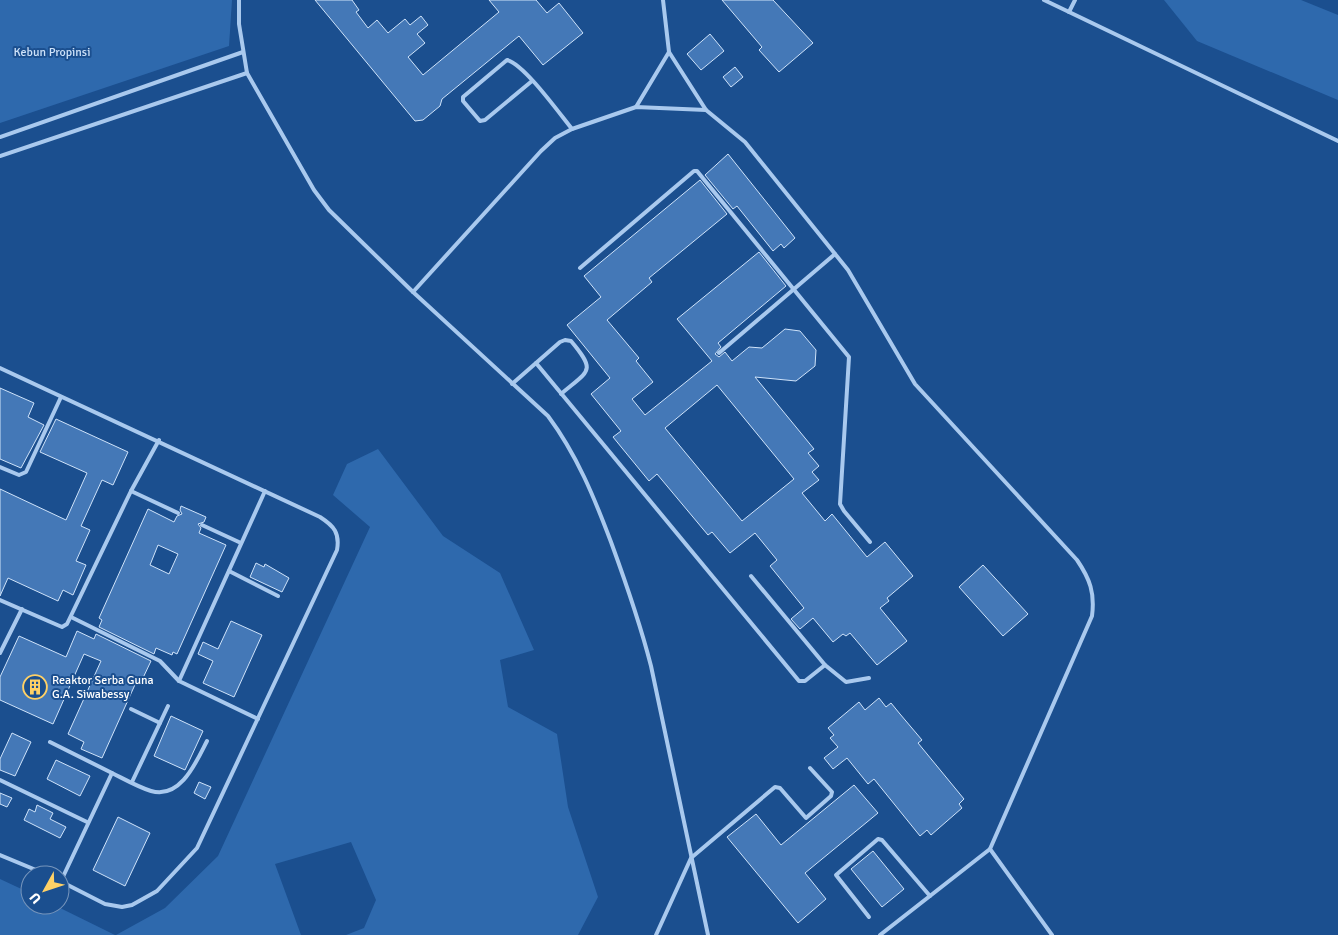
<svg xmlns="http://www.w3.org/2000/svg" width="1338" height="935" font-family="Signika,sans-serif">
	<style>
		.green { fill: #2e69ad }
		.building { fill: #4478b7; stroke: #cfe3fa; fill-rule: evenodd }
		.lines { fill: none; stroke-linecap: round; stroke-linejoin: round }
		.service { stroke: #a9c9ee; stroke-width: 4 }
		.labels { text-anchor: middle; stroke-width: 4; stroke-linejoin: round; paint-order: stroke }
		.park-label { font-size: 12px; fill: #cfe3fa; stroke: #1b4f8f }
		.poi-label { font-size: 12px; fill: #fff; stroke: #1b4f8f; text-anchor: start }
	</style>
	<rect width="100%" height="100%" fill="#1b4f8f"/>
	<!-- green -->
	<g class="green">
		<path d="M0,0H232L229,46L0,123Z"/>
		<path d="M1164,0H1301L1338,15V100L1197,41Z"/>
		<path d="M378,449L443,536L500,573L534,650L500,660L508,707L557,734L568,807L598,897L578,935H346L364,928L376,900L351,842L275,864L301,935H116L165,908L218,856L370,527L333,495L347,464Z"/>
		<path d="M0,879L30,893V905H54L115,935H0Z"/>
	</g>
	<!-- building -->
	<g class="building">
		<path d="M315,0H352L359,10L356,12L368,28L377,20L388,33L405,19L410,25L421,16L428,25L417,34L425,43L408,57L423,75L499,12L489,0H536L547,13L559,3L583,33L543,65L519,36L442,99L440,106L423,120L415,121Z"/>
		<path d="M722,0H773L813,43L779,72L759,50L762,47Z"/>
		<path d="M710,34L724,51L701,70L687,54Z"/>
		<path d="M735,67L743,77L731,87L723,77Z"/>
		<path d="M728,154L795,238L784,248L781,244L773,251L737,206L733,209L705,175Z"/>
		<path d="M700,180L727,214L649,278L652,282L607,320L639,358L636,361L653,382L632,399L645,415L712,361L677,319L759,252L786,286L718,343L721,347L715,354L719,357L725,352L732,361L749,347L762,348L785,329L800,331L816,350L815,366L796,381L755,377L814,449L808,453L819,466L812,472L819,480L802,493L825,521L832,514L867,557L885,542L913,576L887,598L889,601L880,608L907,641L877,665L850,633L846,636L843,634L833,642L813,618L800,629L791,619L804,608L770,566L777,560L755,533L730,553L712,532L708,535L657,474L649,481L613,437L621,431L591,394L610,378L567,325L601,297L584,276ZM717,385L794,479L742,521L665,428Z"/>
		<path d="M0,388L34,403L28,417L44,425L21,468L0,459Z"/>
		<path d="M56,419L128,452L113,485L102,480L81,526L90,530L76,561L86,565L73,595L63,590L58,601L8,578L0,596V489L66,520L87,473L40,452Z"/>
		<path d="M181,506L206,517L204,522L198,524L201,528L199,533L226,545L177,654L173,652L172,655L156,648L154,654L99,627L102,620L99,618L148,509L174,522L177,516L182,514L180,510ZM158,545L178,554L169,574L150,565Z"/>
		<path d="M256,563L264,567L265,564L289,578L282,592L250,577Z"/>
		<path d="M983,565L1028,614L1003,636L959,587Z"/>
		<path d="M231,621L262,635L234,697L203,683L213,661L198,654L203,642L218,649Z"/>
		<path d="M77,631L94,639L96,634L151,661L142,680L138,678L102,758L81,749L84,742L68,734L101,661L84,654L53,724L0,700V677L19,636L66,657Z"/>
		<path d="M879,698L886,707L891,703L900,714L922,740L918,743L964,799L959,804L962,808L931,835L927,830L920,836L874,779L868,784L847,758L833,769L824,758L838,747L830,738L834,735L828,728L859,702L865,710Z"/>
		<path d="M171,716L203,731L185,770L154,756Z"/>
		<path d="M12,733L31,742L15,776L0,770V759Z"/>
		<path d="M56,760L90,776L80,796L47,779Z"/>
		<path d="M199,782L211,787L205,799L194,793Z"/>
		<path d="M854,785L878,813L805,873L826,899L798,923L727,837L756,814L781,845Z"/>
		<path d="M0,793L12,798L7,807L0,804Z"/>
		<path d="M37,805L53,813L50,819L66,827L60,838L24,820L29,809L35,812Z"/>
		<path d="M118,817L150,833L125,886L93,870Z"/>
		<path d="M873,851L904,889L882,907L851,869Z"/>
	</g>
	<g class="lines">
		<!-- service -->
		<g class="service">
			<path d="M239,0V24L247,73L314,190L329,210L413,292L548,416C577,455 594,497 611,542C626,583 640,623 651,666L708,935"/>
			<path d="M663,0L669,52L706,110L745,142L848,270L915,384L1077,560C1090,579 1095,593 1092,616L990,849L1052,935"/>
			<path d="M1044,0L1338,141"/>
			<path d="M1069,12L1075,0"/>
			<path d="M532,81L485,120L480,121L463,101V97L507,60C524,64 559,113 572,129"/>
			<path d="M636,107L669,52"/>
			<path d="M0,137L243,52"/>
			<path d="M0,156L247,73"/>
			<path d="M580,268L694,171H697L849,357L840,504L844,511L870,542"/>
			<path d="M413,292L541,151L555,138L572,129L636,107L706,110"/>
			<path d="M719,353L835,254"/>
			<path d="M536,363L799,681H805L825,665L846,682L869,678"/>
			<path d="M0,368L320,517C334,526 340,533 337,550L197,848L157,891L132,905L122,907L105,904L60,881"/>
			<path d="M512,384L560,342L565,340L571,341C597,372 589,370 561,394"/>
			<path d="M0,467L19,475L26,472L61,397"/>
			<path d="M131,491L178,513"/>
			<path d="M202,525L241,543"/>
			<path d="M229,571L278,596"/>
			<path d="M751,576L825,665"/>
			<path d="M0,600L62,627L67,624L131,491L159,440"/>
			<path d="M71,617L160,661L179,681"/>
			<path d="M0,653L22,609"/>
			<path d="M131,709L160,723"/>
			<path d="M258,719L179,681L265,491"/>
			<path d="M50,742L112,773"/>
			<path d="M0,780L87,822"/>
			<path d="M132,782L168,706"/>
			<path d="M0,855L48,875"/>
			<path d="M61,881L112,773C124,779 138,787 151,791C181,800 197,760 207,741"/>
			<path d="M869,917L836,875L878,839L882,840L930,896"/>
			<path d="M656,935L691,858L775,787L780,788L806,818L831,796L832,792L810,768"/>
			<path d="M880,935L990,849"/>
		</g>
	</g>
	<!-- icons -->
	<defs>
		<g id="building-ring" transform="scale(1.25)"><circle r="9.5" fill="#1b4f8f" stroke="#ffd166" stroke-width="1.5"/><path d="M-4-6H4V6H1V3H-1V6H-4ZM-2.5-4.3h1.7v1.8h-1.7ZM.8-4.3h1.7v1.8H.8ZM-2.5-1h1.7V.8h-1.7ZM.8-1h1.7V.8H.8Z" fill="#ffd166"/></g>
	</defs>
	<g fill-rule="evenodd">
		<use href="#building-ring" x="35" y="687"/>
	</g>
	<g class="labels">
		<!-- park labels -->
		<g class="park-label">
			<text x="52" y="56">Kebun Propinsi</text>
		</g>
		<!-- poi labels -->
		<g class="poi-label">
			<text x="52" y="684">Reaktor Serba Guna<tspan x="52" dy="14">G.A. Siwabessy</tspan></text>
		</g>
	</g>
	<!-- north arrow -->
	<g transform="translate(45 890) rotate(230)"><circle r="24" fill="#1b4f8f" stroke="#7695bc"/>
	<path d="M0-4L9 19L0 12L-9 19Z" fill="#ffd166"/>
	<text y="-8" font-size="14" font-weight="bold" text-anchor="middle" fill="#ffffff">U</text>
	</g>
</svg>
